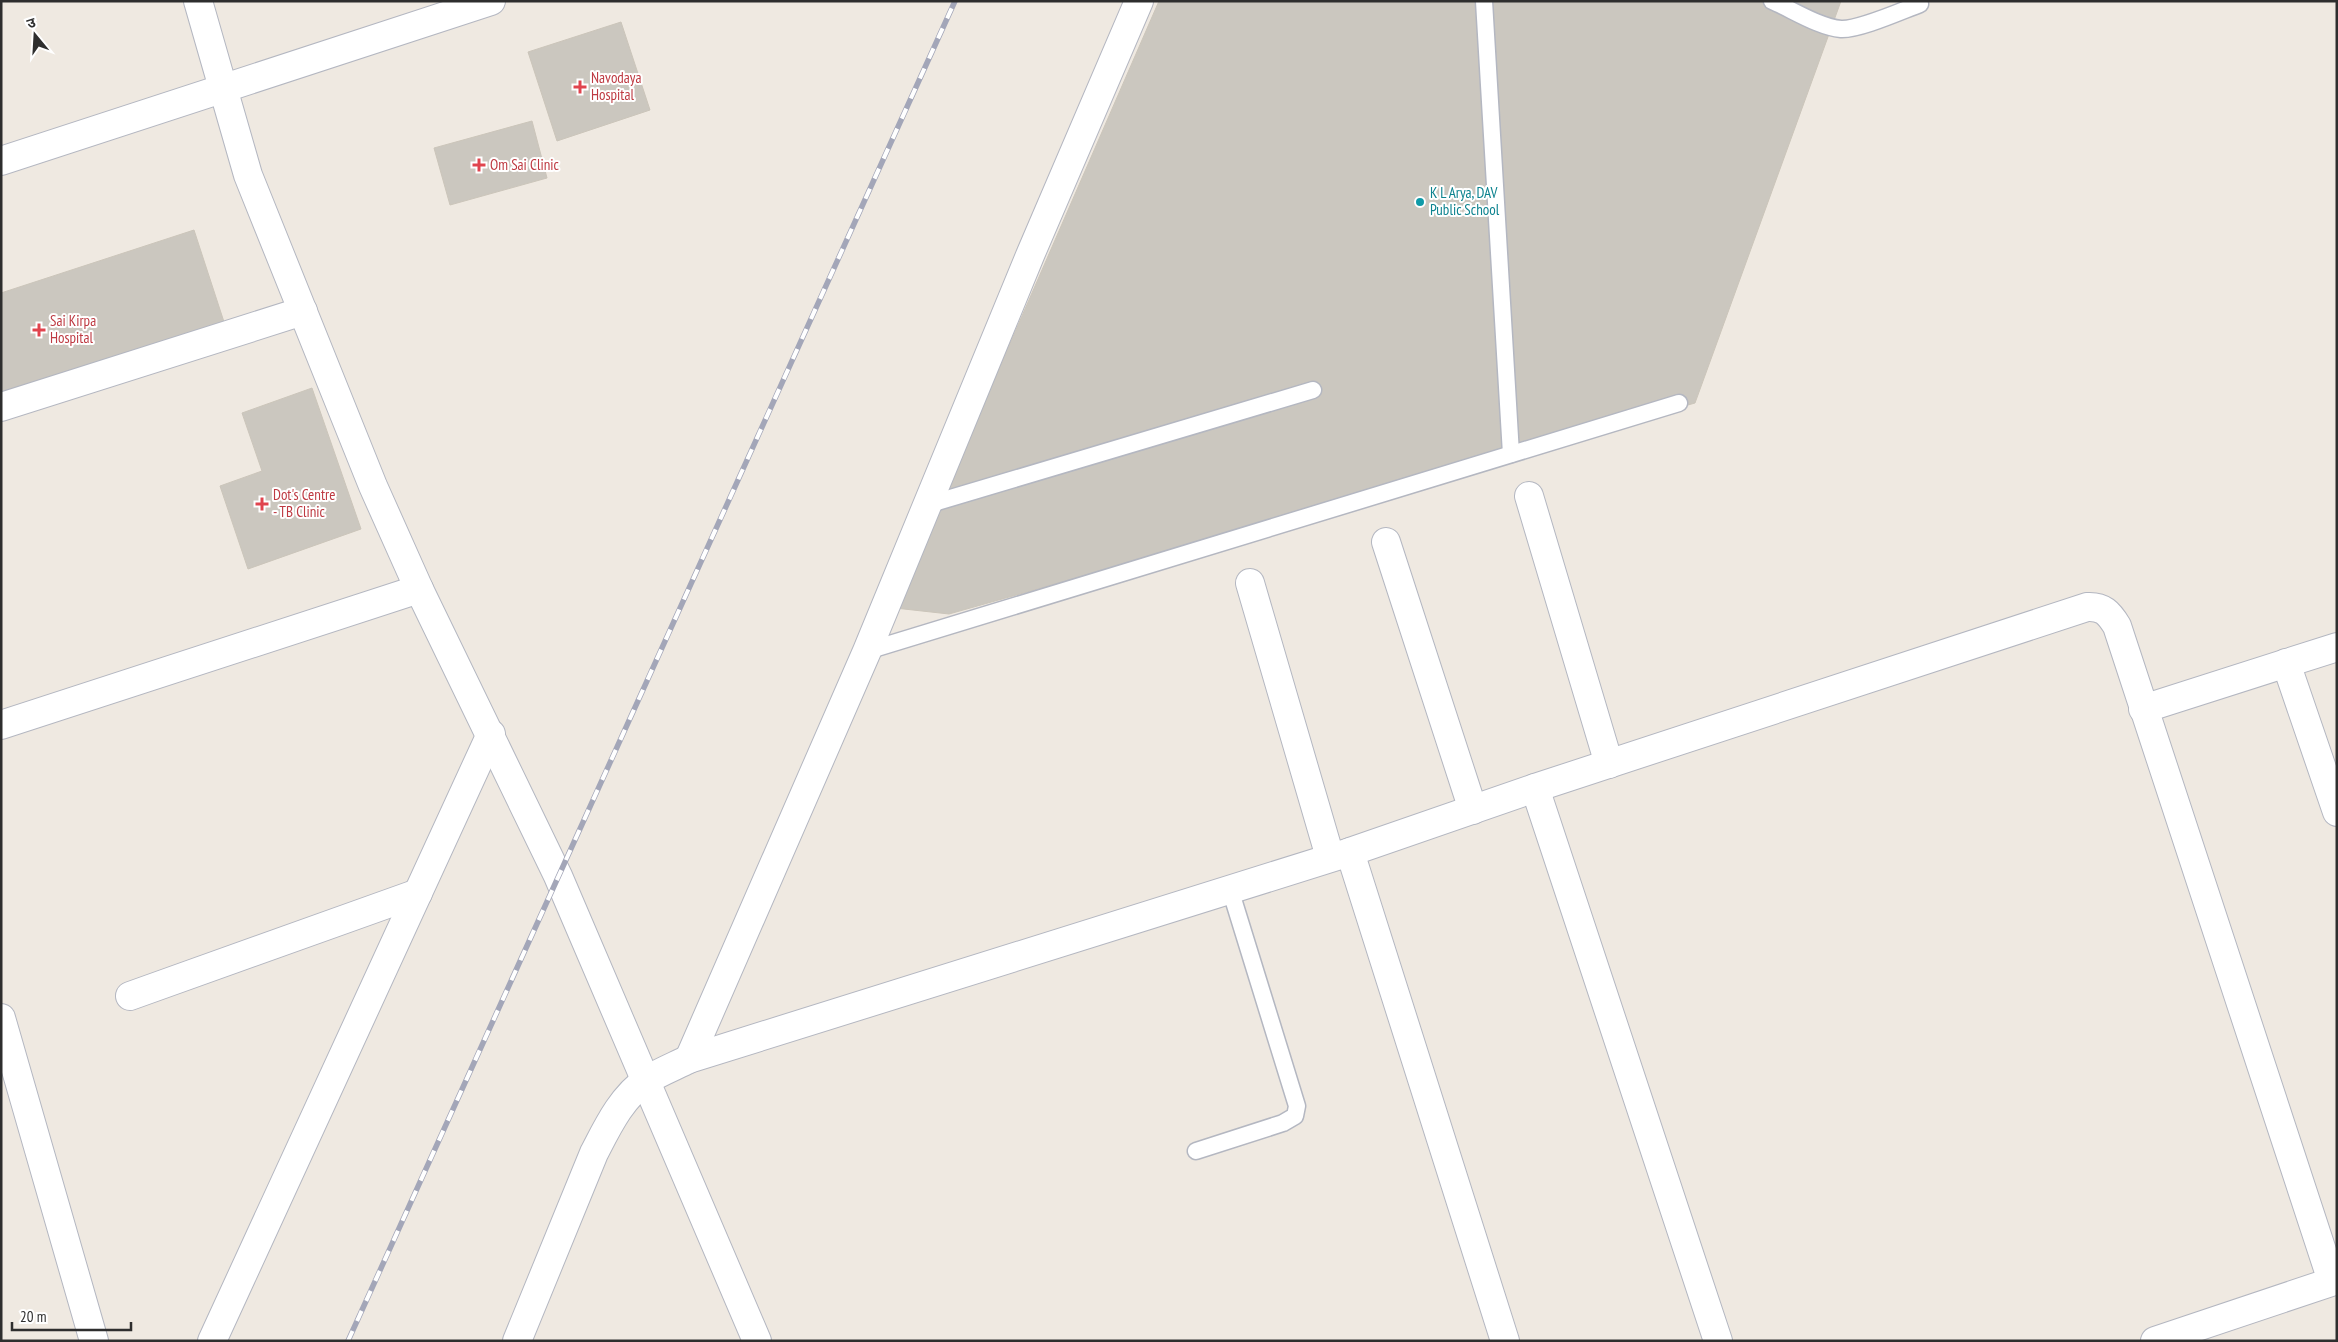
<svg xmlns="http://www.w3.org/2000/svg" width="2338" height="1342" font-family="'PT Sans Narrow','Noto Sans Devanagari',sans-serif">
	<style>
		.building { fill: #cbc7bf; stroke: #cbc5ba }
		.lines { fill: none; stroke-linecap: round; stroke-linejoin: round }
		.lane-casing { stroke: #b4b7c1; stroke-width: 19 }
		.street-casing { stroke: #b4b7c1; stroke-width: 30 }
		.secondary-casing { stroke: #b4b7c1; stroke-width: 30 }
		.lane { stroke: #fff; stroke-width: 16 }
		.street { stroke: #fff; stroke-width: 28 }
		.secondary { stroke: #fff; stroke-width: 28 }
		.rail-casing { stroke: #a3a6b8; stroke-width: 5.5 }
		.rail { stroke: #fff; stroke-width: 4; stroke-dasharray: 11; stroke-linecap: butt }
		.health-dot { fill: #e0444e; stroke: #fff; stroke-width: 2 }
		.culture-dot { fill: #0f9aa8; stroke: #fff; stroke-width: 2 }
		.labels { text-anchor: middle; stroke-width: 4; stroke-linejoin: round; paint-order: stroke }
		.health-label { font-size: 15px; fill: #be3a42; stroke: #fff; text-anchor: start }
		.culture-label { font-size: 15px; fill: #0d838f; stroke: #fff; text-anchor: start }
	</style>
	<rect width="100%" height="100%" fill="#efe9e1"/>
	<!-- building -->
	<g class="building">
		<path d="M1159,1H1841L1695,403L949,614L895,608Z"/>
		<path d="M621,22L650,110L557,141L528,52Z"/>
		<path d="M532,121L547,178L450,205L434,148Z"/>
		<path d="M194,230L225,325L1,397V293Z"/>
		<path d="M312,388L361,529L248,569L220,486L262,471L242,413Z"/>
	</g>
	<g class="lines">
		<!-- lane casing -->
		<g class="lane-casing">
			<g id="lane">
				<path d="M1484,1L1511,454"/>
				<path d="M1772,1C1793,10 1819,27 1841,29C1859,30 1901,11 1920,4"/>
				<path d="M927,505L1313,390"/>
				<path d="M867,651L1679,403"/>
				<path d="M1196,1151L1283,1123L1295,1116L1297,1106L1230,889"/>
			</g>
		</g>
		<!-- street casing -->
		<g class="street-casing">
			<g id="street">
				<path d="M1,161L491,1"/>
				<path d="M1,407L303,311"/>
				<path d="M1529,496L1609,764"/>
				<path d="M1386,542L1473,810"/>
				<path d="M1250,583L1330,857"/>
				<path d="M2286,663L2337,812"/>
				<path d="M2143,709L2337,647"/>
				<path d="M1,725L419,589"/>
				<path d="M1535,788L1718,1341"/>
				<path d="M1350,852L1505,1341"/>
				<path d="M130,996L418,893"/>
				<path d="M1,1018L94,1341"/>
				<path d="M689,1059L867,651L1031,253L1139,1"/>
				<path d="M212,1341L491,734"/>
				<path d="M517,1341L594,1153C607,1128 622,1096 647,1080C660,1072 675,1066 689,1059L1350,852L1535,788L2087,607C2103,606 2109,613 2117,626L2332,1281"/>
				<path d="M2155,1341L2337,1280"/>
			</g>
		</g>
		<!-- secondary casing -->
		<g class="secondary-casing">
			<path id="secondary" d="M198,1L248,175L373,486L419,589L558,876L757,1341"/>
		</g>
		<!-- lane -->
		<use href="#lane" class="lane"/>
		<!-- street -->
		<use href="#street" class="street"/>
		<!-- secondary -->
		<use href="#secondary" class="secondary"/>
		<!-- rail casing -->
		<g class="rail-casing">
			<path id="rail" d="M348,1341L955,1"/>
		</g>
		<!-- rail -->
		<use href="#rail" class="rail"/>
	</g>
	<!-- markers -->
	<g class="health-dot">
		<path d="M577.5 79.5h5v5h5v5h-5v5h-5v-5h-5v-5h5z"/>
		<path d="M476.5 157.5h5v5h5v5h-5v5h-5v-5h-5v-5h5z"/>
		<path d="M36.5 322.5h5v5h5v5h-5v5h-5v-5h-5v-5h5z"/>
		<path d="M259.5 496.5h5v5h5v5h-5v5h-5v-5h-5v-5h5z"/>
	</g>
	<circle class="culture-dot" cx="1420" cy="202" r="5"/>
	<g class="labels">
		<!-- health labels -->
		<g class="health-label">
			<text x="591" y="83">Navodaya<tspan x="591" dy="17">Hospital</tspan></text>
			<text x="490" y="170">Om Sai Clinic</text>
			<text x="50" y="326">Sai Kirpa<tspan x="50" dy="17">Hospital</tspan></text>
			<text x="273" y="500">Dot's Centre<tspan x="273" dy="17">- TB Clinic</tspan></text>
		</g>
		<!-- culture labels -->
		<g class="culture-label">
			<text x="1430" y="198">K L Arya, DAV<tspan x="1430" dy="17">Public School</tspan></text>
		</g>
	</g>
	<!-- border -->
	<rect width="2338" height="1342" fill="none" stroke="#2e2e2e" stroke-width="5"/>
	<!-- north arrow -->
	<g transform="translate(35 35) rotate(342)" stroke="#ffffff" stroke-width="4" paint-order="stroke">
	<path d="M0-4L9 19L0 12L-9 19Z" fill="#2e2e2e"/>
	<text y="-8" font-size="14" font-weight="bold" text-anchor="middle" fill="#2e2e2e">उ</text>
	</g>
	<!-- scale -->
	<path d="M12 1322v8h119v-8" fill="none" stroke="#2e2e2e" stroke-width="2.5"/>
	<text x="20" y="1322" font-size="15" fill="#2e2e2e" stroke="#ffffff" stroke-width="4" paint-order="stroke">20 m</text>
</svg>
